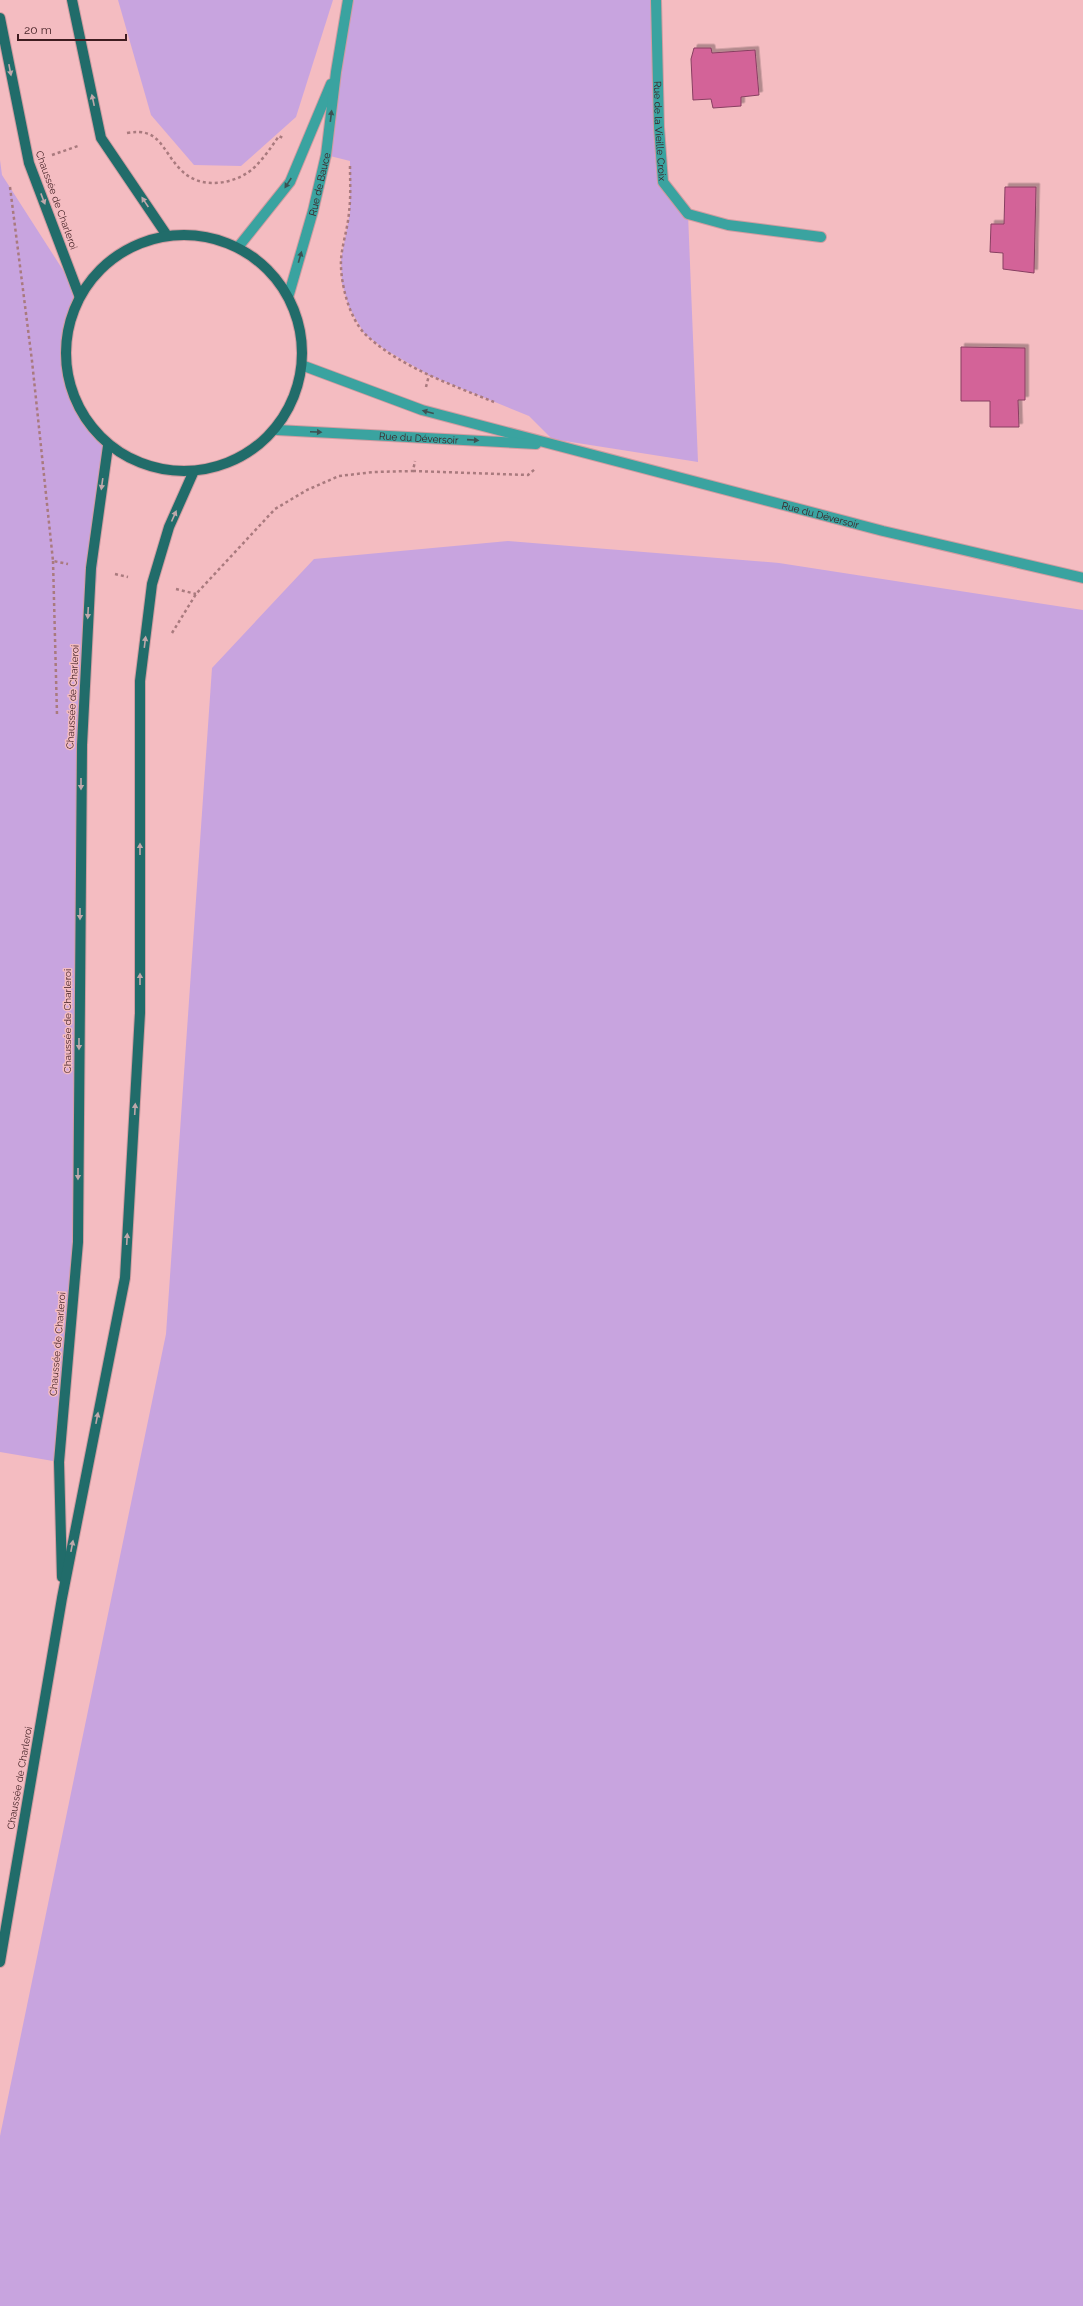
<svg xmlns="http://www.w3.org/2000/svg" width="1083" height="2306" font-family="Raleway,sans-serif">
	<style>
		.green { fill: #c8a4df }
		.building { fill: #d36498; stroke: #873f61; filter: url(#shadow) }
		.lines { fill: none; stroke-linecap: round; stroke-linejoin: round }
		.minor-casing { stroke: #d09ca1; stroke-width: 12 }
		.major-casing { stroke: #d09ca1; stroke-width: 12 }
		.path { stroke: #a97a7e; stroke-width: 2.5; stroke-dasharray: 3 3; stroke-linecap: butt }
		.minor { stroke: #3aa3a0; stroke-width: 10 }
		.major { stroke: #216c6a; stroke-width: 10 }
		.oneway { fill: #bfa8ab }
		.oneway2 { fill: #3c5253 }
		.labels { text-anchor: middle; stroke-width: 3; stroke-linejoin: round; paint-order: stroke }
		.street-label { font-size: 10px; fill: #3e1c20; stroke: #f4bcc1 }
	</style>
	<defs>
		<filter id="shadow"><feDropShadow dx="3.5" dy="-3.5" stdDeviation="0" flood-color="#0004"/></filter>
	</defs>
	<rect width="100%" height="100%" fill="#f4bcc1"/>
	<!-- green -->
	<g class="green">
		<path d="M118,0H333L296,117L241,166L194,165L151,115Z"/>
		<path d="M350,0H656L663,182L688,214L698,462L552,439L529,416L429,375L384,349L364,333L349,307L342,283L341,260L350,212V161L326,155Z"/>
		<path d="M0,160L2,175L79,295L65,339L66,374L83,418L108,446L82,745L78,1242L59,1462L0,1452Z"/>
		<path d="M508,541L779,563L1083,610V2306H0V2136L166,1334L212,668L314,559Z"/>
	</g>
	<!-- building -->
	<g class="building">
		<path d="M694,48H711L712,53L755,50L759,95L741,97V106L713,108L711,99L693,100L691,59Z"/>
		<path d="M1005,187H1036L1034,273L1003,269V253L990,252L991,224H1004Z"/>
		<path d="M961,347L1025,348V400H1018L1019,427H990V401H961Z"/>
	</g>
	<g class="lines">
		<!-- minor casing -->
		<g class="minor-casing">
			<g id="minor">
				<path id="s1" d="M656,0L659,127L663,182L688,214L728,225L821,237"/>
				<path d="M239,246L290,182L331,84"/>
				<path id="s2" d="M289,294L313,211L326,155L336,72L348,0"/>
				<path id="s3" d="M304,366L422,410L883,531L1083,578"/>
				<path id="s4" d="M277,430L536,444"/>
			</g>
		</g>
		<!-- major casing -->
		<g class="major-casing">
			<g id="major">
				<path d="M72,0L101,138L166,234"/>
				<path d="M0,18L29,163L79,295"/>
				<circle cx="184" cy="353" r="118"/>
				<path d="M62,1577L59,1462L78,1242L82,745L91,568L108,446"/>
				<path d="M0,1962L62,1598L125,1278L140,1013V681L152,584L169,527L193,473"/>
			</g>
		</g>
		<!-- path -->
		<g class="path">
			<path d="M127,133C160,127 161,149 180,169C197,188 227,186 247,173C258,167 272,146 279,136L283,138"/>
			<path d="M52,155L78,146"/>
			<path d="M350,166C350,181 351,197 349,212C348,228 342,244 341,260C340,282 349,318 365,334C398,366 452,385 494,402"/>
			<path d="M10,187L32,361L53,561L68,564"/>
			<path d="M426,387L429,375"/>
			<path d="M413,471L528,475L535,469"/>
			<path d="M53,561L57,715"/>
			<path d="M115,574L128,577"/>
			<path d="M176,589L196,594"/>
			<path d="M172,633L196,594L275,509L307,490L339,476L374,472L413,471L415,461"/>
		</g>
		<!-- minor -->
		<use href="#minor" class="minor"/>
		<!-- major -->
		<use href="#major" class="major"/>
	</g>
	<!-- one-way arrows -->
	<defs><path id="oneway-solid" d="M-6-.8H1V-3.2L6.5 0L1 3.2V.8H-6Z"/></defs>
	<g class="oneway">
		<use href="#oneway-solid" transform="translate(10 70) rotate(79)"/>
		<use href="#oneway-solid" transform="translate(93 100) rotate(-102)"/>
		<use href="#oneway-solid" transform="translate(43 199) rotate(69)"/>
		<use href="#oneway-solid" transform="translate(145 202) rotate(-124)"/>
		<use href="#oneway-solid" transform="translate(102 484) rotate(98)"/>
		<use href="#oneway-solid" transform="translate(174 516) rotate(-66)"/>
		<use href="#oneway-solid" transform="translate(88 613) rotate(93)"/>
		<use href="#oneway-solid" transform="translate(145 642) rotate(-83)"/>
		<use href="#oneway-solid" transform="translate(81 784) rotate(90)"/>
		<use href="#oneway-solid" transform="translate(140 849) rotate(-90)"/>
		<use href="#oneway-solid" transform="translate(80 914) rotate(90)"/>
		<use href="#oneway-solid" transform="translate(140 979) rotate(-90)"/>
		<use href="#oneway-solid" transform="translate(79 1044) rotate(90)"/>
		<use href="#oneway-solid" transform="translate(135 1109) rotate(-87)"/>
		<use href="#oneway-solid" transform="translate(78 1174) rotate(90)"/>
		<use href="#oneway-solid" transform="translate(127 1239) rotate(-87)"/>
		<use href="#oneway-solid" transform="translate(97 1418) rotate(-79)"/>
		<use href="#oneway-solid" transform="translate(72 1546) rotate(-79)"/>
	</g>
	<g class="oneway2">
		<use href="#oneway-solid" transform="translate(331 116) rotate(-83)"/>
		<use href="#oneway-solid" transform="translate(288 183) rotate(123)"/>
		<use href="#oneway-solid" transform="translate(300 257) rotate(-74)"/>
		<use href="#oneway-solid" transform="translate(428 412) rotate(-165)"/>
		<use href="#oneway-solid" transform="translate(316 432) rotate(3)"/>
		<use href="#oneway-solid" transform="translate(473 440) rotate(4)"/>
	</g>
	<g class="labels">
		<!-- street labels -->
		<g class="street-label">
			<text dy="4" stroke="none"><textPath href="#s1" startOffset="131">Rue de la Vieille Croix</textPath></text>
			<text dy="4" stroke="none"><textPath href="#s2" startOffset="114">Rue de Bauce</textPath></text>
			<text transform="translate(57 200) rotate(70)" y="4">Chaussée de Charleroi</text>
			<text dy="4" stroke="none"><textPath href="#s4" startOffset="142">Rue du Déversoir</textPath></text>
			<text dy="4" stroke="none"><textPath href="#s3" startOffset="538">Rue du Déversoir</textPath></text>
			<text transform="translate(72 697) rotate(-87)" y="4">Chaussée de Charleroi</text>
			<text transform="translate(67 1021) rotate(-90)" y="4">Chaussée de Charleroi</text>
			<text transform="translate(57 1344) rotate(-85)" y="4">Chaussée de Charleroi</text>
			<text transform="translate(19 1778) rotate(-80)" y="4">Chaussée de Charleroi</text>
		</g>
	</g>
	<!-- scale -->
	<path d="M18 34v6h108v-6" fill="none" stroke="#3e1c20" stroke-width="2"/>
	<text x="24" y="34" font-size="12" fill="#3e1c20" stroke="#f4bcc1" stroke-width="3" paint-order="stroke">20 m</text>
</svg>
